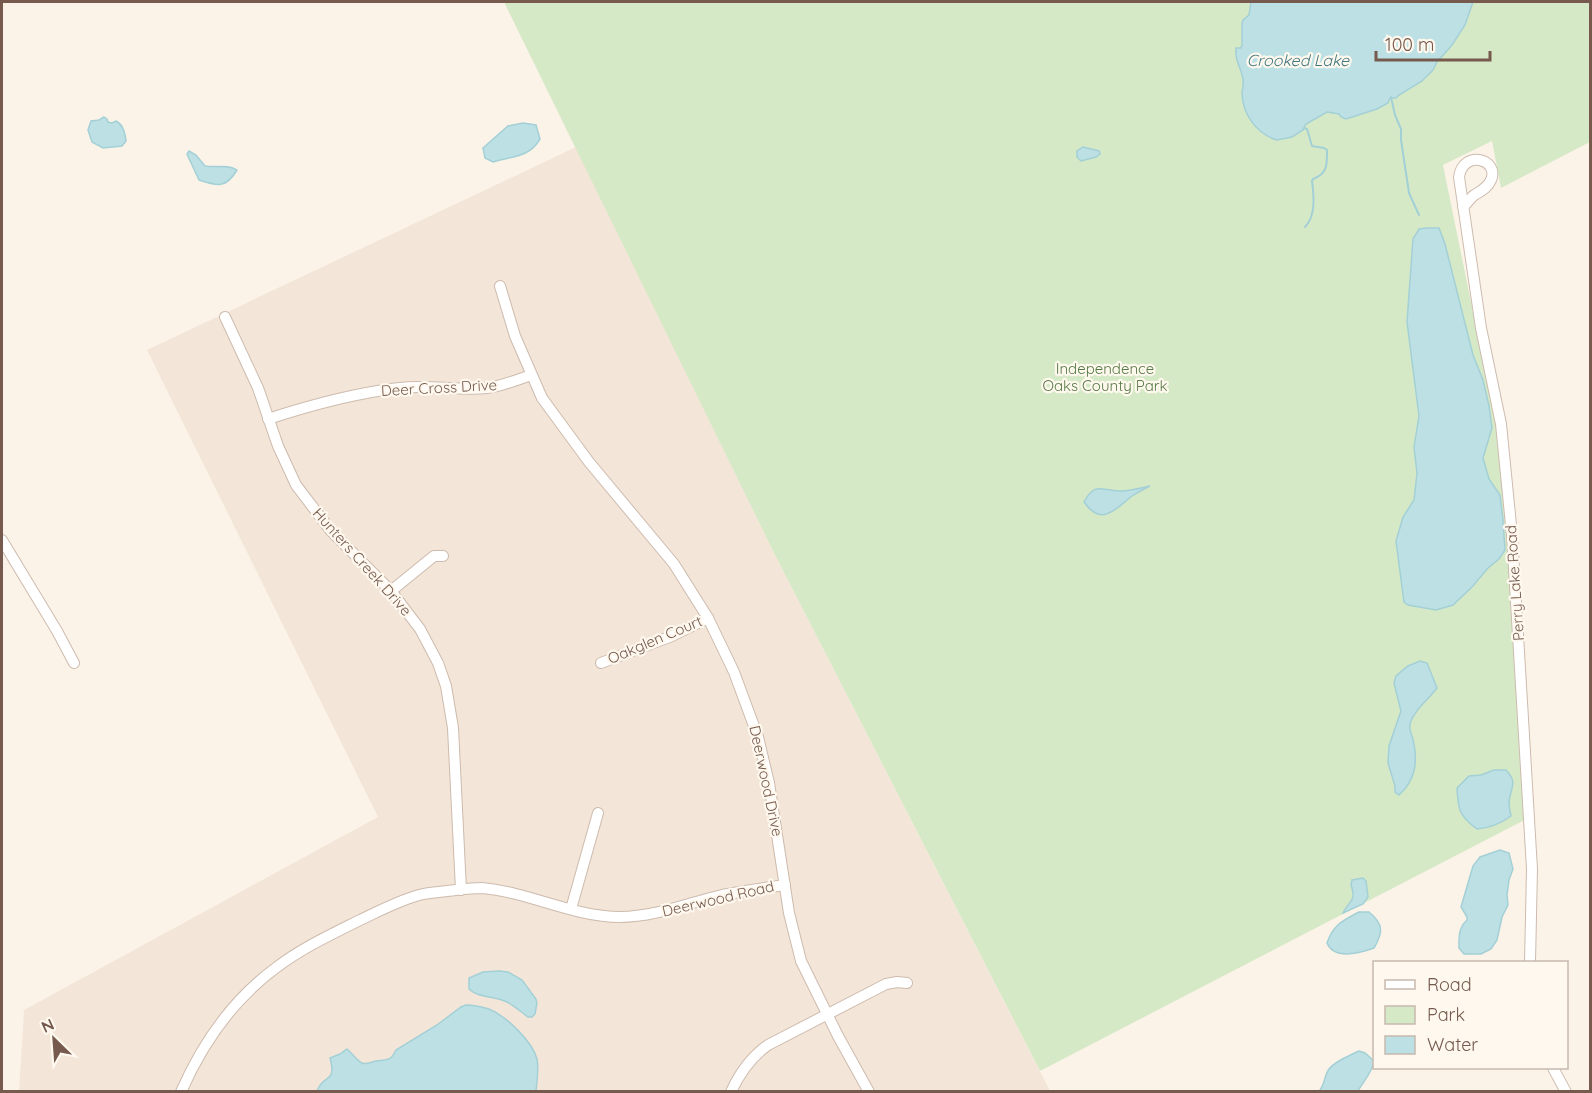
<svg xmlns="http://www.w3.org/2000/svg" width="1592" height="1093" font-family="Quicksand,sans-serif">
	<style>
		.residential { fill: #f3e5d7 }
		.green { fill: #d6e9c7 }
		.water { fill: #bde0e5; stroke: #a3d0d6; stroke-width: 1.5 }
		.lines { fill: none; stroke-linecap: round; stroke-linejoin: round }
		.stream { stroke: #a3d0d6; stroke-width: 2 }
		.minor-casing { stroke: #cdbbae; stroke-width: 12 }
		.minor { stroke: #fff; stroke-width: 10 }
		.labels { text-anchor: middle; stroke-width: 4.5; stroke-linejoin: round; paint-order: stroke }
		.park-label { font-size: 15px; fill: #567a45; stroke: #fef8ee }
		.street-label { font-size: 15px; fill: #755a4d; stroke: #fef8ee }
		.water-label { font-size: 16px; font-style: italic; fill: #437880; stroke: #fef8ee }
	</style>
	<rect width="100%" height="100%" fill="#fcf3e8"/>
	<!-- residential -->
	<path class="residential" d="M576,147L775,555L1050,1091L19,1092L24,1010L378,817L147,350Z"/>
	<!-- green -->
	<path class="green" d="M504,2H1590V142L1501,188L1492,141L1443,165L1501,449L1534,815L1040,1071L775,555Z"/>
	<!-- water -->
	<g class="water">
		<path d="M1251,2H1473L1465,25L1452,45L1437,62L1433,70L1422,81L1399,95L1396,98H1390L1388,103L1377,109L1346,119L1341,117L1339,114L1327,112L1306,124L1303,130L1292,137L1277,140C1257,134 1243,115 1242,94C1242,89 1244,85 1243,80C1242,68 1234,61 1236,48H1241L1242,45V23L1243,20L1249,15Z"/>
		<path d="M104,117L107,119L108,122L112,123L116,121C123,124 125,132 126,141L122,146L103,148L92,142L88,130L91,121L99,120Z"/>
		<path d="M523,123L536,125L540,139C529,158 512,156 493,162L485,158L483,148L508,126Z"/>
		<path d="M1083,147L1099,151L1100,154L1096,157L1081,161L1077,157V151Z"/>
		<path d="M189,151L196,155L205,166C216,168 228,164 237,170C226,189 217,186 199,180L187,154Z"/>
		<path d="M1427,228H1439L1445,244L1473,355L1483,380L1489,406L1492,428L1483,458L1489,479L1500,495L1503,520L1505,550L1499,559L1488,568L1472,587L1453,605L1436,610L1408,605L1404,602L1396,541L1403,517L1414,500L1417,473L1414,447L1419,416L1407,322L1413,239L1419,229Z"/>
		<path d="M1150,486C1144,489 1138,492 1132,496C1116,508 1102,528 1084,502C1096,480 1102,492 1121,491C1131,491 1141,488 1150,486Z"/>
		<path d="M1420,661L1427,663L1437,688C1429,699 1415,709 1411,721C1408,728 1411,733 1413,739C1418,761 1416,780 1399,795L1395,792V786L1388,763L1389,746L1401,711L1394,683L1396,676L1408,666Z"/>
		<path d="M1494,770H1506C1518,783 1511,786 1509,802C1509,806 1510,812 1511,816C1500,824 1490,828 1477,829C1459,816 1458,809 1457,788L1469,776L1481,775Z"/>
		<path d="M1500,850L1509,853L1513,869L1509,880L1507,895L1508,905L1502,917L1497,940L1491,949L1481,954H1464L1459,948C1459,938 1458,928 1467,920V917L1461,907L1473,866L1480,857Z"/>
		<path d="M1363,878L1366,881L1368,897L1363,904L1343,913C1349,900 1357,902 1351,885L1352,880Z"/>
		<path d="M1359,912H1369C1384,924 1383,933 1374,948C1360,953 1334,960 1327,943C1333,925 1342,921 1359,912Z"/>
		<path d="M499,971L508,972L522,980L536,999L537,1003L535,1014L532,1017H528C521,1012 515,1006 507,1002C495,996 478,998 469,989V978L483,972Z"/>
		<path d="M466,1005C474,1005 482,1007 489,1009C506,1016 532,1041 537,1059C539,1069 537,1081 536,1091H317C324,1073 337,1084 330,1058L340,1054L347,1049C352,1053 356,1060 362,1063C367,1065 371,1062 376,1061C388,1059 390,1062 396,1050L437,1025L461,1007Z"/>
		<path d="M1359,1051L1365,1053L1374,1061C1372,1073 1363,1082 1358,1091H1319C1325,1085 1324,1076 1329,1069C1335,1061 1349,1056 1359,1051Z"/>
	</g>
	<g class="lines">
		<!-- stream -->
		<g class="stream">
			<path d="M1391,97L1395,115L1401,129V140L1409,193L1419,215"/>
			<path d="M1304,128L1307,129L1312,146L1324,148L1327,150C1327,164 1328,174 1313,179L1312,181C1314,196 1316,216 1305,227"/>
		</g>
		<!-- minor casing -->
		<g class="minor-casing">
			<g id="minor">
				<path d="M1463,207C1467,203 1470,199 1473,196C1480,191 1487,189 1491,180C1500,159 1463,149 1459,177L1481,328L1501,424L1512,535L1532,869L1530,962"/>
				<path d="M500,286L515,336L542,398L589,462L674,564L708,618L734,672L758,737L769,783L789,913L801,961L838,1036L869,1092"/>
				<path d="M225,317L258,388L278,446L296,485L331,531L391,591L420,629L438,663L446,686L453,728L461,890"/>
				<path d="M268,419C311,405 354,393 399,388C428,384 458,391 487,388C502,386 517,380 531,375"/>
				<path d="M2,540L57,631L74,663"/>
				<path d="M391,591L434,556H443"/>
				<path d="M601,663L672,636L708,618"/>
				<path d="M571,909L598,813"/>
				<path d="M1553,1068L1566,1092"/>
				<path d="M181,1092C203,1042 233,999 277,967C302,948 332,934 360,920C379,911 398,901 419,895C431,892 443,892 455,890C464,889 473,888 482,888C529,892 573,917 620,917C655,917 688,903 722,895C743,891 764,888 785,885"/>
				<path d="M731,1092C740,1072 751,1057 768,1045L886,984L897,982L907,983"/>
			</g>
		</g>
		<!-- minor -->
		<use href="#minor" class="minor"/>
	</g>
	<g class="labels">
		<!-- park labels -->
		<g class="park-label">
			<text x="1105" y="374">Independence<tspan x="1105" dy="17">Oaks County Park</tspan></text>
		</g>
		<!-- street labels -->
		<g class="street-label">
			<text transform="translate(439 388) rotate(-3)" y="5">Deer Cross Drive</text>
			<text transform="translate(362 562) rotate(48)" y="5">Hunters Creek Drive</text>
			<text transform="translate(1515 583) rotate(-94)" y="5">Perry Lake Road</text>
			<text transform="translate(655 640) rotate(-23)" y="5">Oakglen Court</text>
			<text transform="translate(766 781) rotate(78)" y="5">Deerwood Drive</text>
			<text transform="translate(718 899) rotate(-13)" y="5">Deerwood Road</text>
		</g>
		<!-- water labels -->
		<g class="water-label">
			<text x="1298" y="66">Crooked Lake</text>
		</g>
	</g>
	<!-- border -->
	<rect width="1592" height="1093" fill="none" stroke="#755a4d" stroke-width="6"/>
	<!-- legend -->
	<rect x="1373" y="961" width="195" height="108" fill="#fef8ee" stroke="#c7b9ae" stroke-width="1.5"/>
	<rect x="1385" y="980" width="30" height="9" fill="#ffffff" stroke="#c7b9ae" stroke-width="1.5"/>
	<text x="1427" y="991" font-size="18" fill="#755a4d">Road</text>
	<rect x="1385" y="1006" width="30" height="18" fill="#d6e9c7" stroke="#c7b9ae" stroke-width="1.5"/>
	<text x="1427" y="1021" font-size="18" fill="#755a4d">Park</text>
	<rect x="1385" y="1036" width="30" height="18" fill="#bde0e5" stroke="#c7b9ae" stroke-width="1.5"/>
	<text x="1427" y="1051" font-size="18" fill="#755a4d">Water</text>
	<!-- north arrow -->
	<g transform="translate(54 1039) rotate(335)" stroke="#fef8ee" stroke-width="4.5" paint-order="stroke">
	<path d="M0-4.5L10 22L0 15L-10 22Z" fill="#755a4d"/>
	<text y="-9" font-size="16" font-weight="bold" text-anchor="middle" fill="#755a4d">N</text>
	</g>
	<!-- scale -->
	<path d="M1376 51v9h114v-9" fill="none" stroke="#755a4d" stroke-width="3"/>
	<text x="1385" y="51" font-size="18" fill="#755a4d" stroke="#fef8ee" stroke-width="4.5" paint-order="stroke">100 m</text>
</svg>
